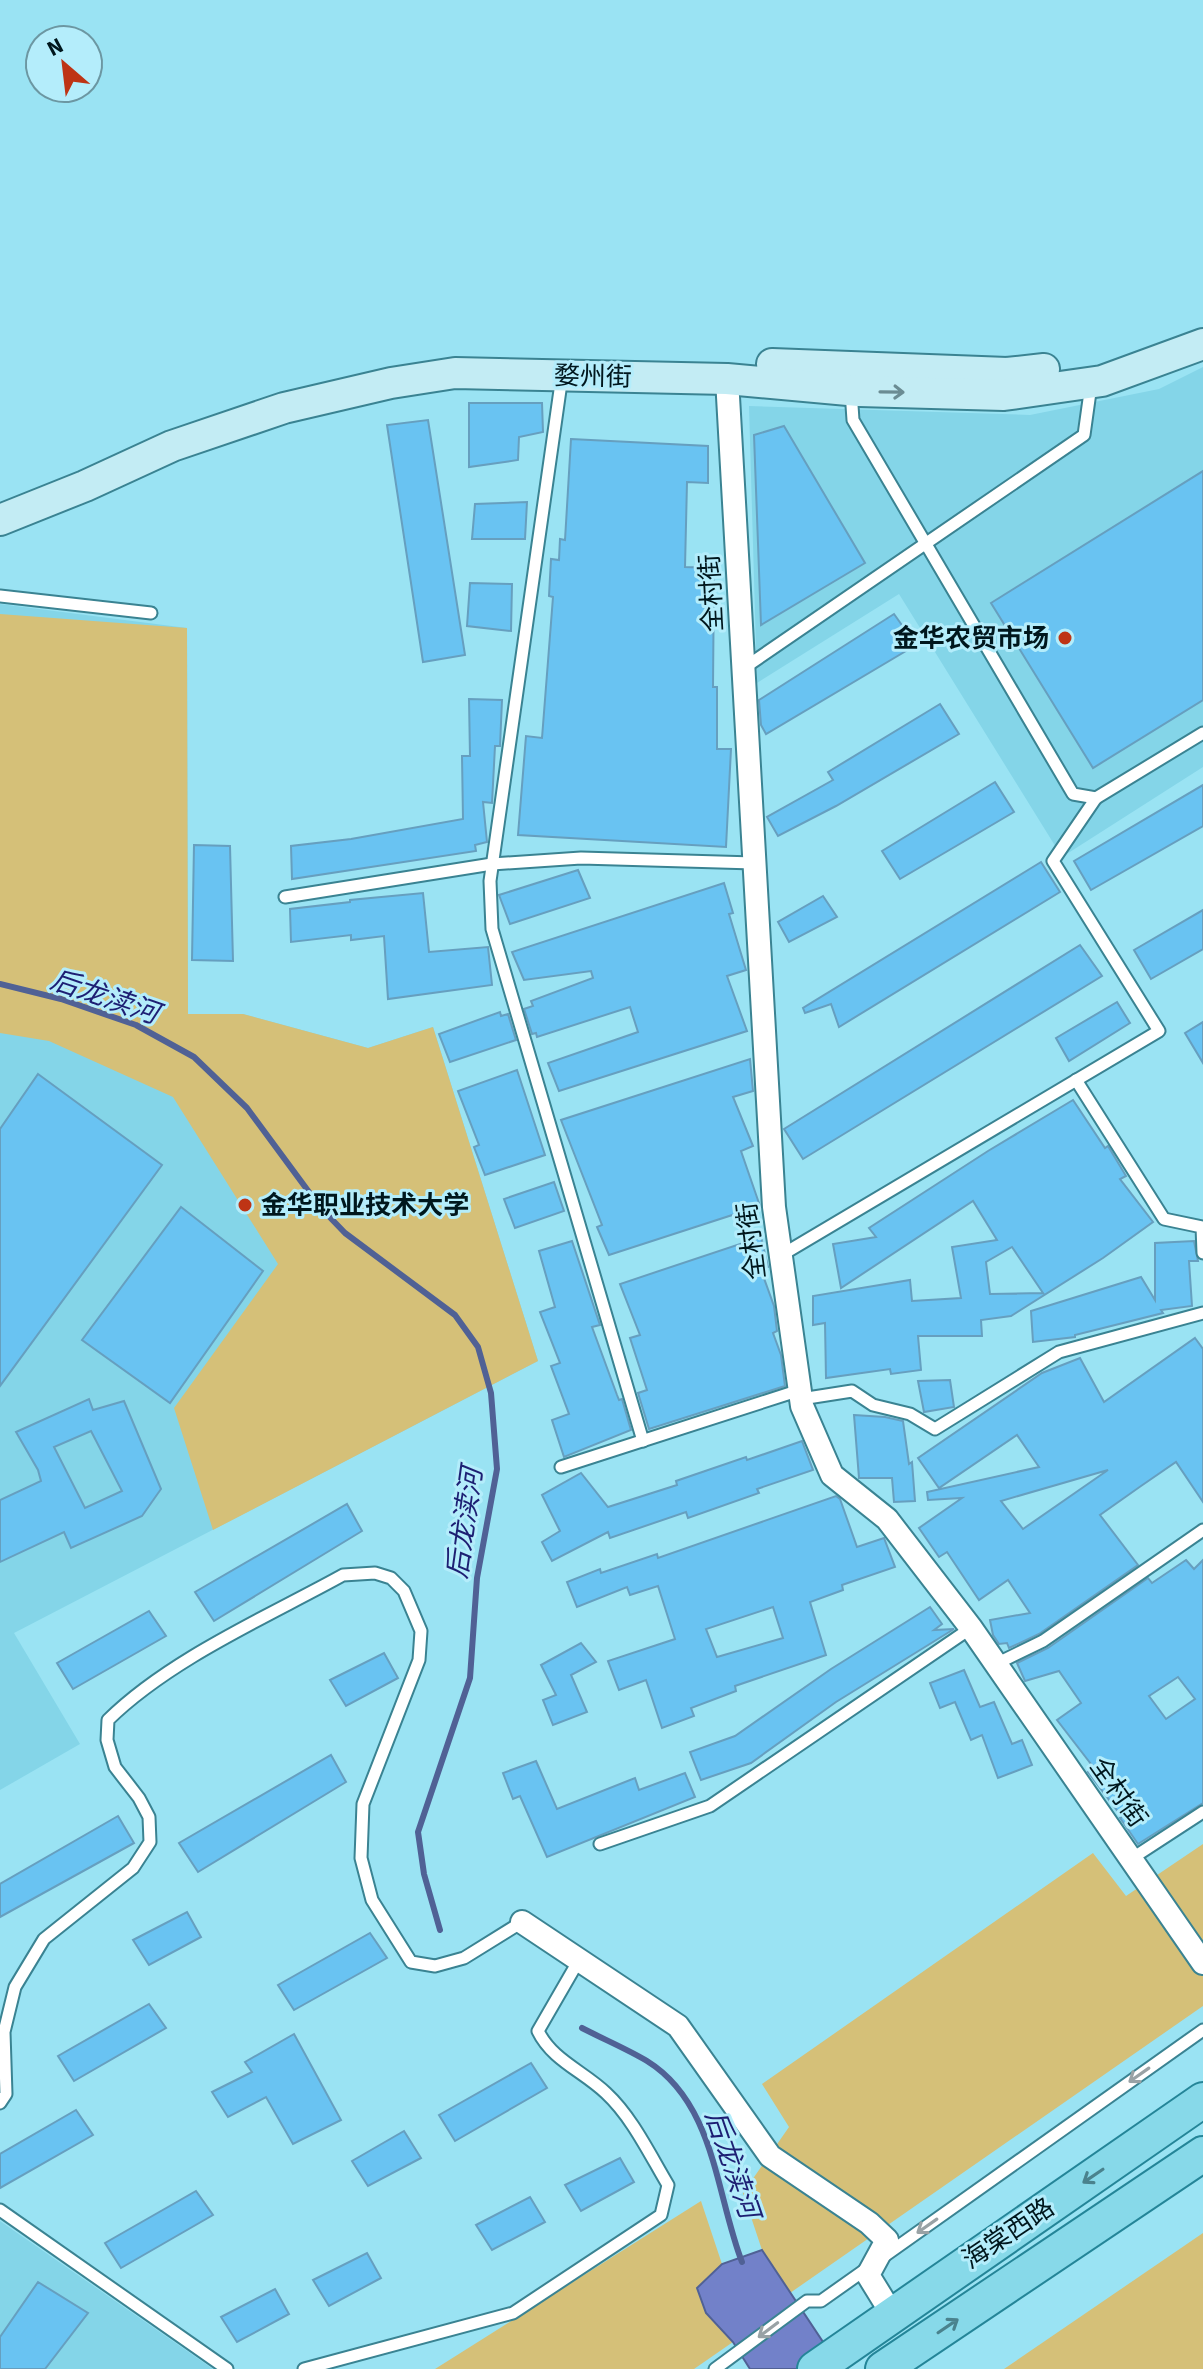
<svg xmlns="http://www.w3.org/2000/svg" width="1203" height="2369" font-family="'Source Sans 3','Noto Sans SC',sans-serif">
	<style>
		.built { fill: #84d5e8 }
		.green { fill: #d5c078 }
		.water { fill: #7281c9; stroke: #506195; stroke-width: 2 }
		.lines { fill: none; stroke-linecap: round; stroke-linejoin: round }
		.stream { stroke: #506195; stroke-width: 6 }
		.building { fill: #69c3f2; stroke: #669fbf; stroke-width: 2; fill-rule: evenodd }
		.lane-casing { stroke: #3a8392; stroke-width: 15 }
		.street-casing { stroke: #3a8392; stroke-width: 26 }
		.secondary-casing { stroke: #3a8392; stroke-width: 34 }
		.primary-casing { stroke: #248598; stroke-width: 38 }
		.lane { stroke: #fff; stroke-width: 11 }
		.street { stroke: #fff; stroke-width: 22 }
		.secondary { stroke: #c3ecf4; stroke-width: 30 }
		.primary { stroke: #87d9e9; stroke-width: 34 }
		.oneway { stroke: #6b8c93 }
		.oneway2 { stroke: #99a2a5 }
		.oneway3 { stroke: #4a828d }
		.poi-dot { fill: #be3415; stroke: #b4edfb; stroke-width: 3 }
		.labels { text-anchor: middle; stroke-width: 6; stroke-linejoin: round; paint-order: stroke }
		.street-label { font-size: 26px; fill: #00171d; stroke: #b4edfb }
		.poi-label { font-size: 26px; font-weight: bold; fill: #00171d; stroke: #b4edfb; text-anchor: end }
		.water-label { font-size: 28px; font-style: italic; fill: #1d1f73; stroke: #b4edfb }
	</style>
	<rect width="100%" height="100%" fill="#9ae3f3"/>
	<!-- built -->
	<g class="built">
		<path d="M1203,367V767L1062,857L899,594L757,683L749,406L1030,415L1159,389Z"/>
		<path d="M0,604L187,628L188,1014H243L368,1048L433,1027L538,1361L14,1633L80,1744L0,1790Z"/>
		<path d="M0,2221L213,2369H0Z"/>
	</g>
	<!-- green -->
	<g class="green">
		<path d="M0,614L187,628L188,1014H243L368,1048L433,1027L538,1361L213,1530L174,1408L278,1264L173,1097L49,1041L0,1033Z"/>
		<path d="M1203,1844V2006L790,2293L762,2250L743,2193L789,2127L762,2084L1093,1853L1126,1896Z"/>
		<path d="M701,2201L722,2264L697,2289L706,2313L733,2342L694,2369H435Z"/>
		<path d="M1203,2233V2369H1004Z"/>
	</g>
	<!-- water -->
	<path class="water" d="M762,2250L841,2369H750L733,2342L706,2313L697,2288L722,2264Z"/>
	<g class="lines">
		<!-- stream -->
		<g class="stream">
			<path d="M0,984L61,999L136,1025L194,1057L247,1108L320,1207L345,1233L455,1315L478,1347L491,1393L497,1469L477,1578L470,1678L418,1832L424,1874L440,1930"/>
			<path d="M582,2028C603,2039 627,2049 647,2061C715,2103 716,2195 742,2262"/>
		</g>
	</g>
	<!-- building -->
	<g class="building">
		<path d="M469,403H542L543,432L519,437L518,460L469,467Z"/>
		<path d="M428,420L465,655L423,662L387,425Z"/>
		<path d="M784,426L865,563L761,625L754,435Z"/>
		<path d="M571,439L708,446V483L687,482L685,567L714,568L713,687H717V749H731L726,847L518,835L526,736L542,738L553,597L549,596L551,559L559,560L560,539L565,540Z"/>
		<path d="M1203,471V700L1093,768L991,603Z"/>
		<path d="M527,502L525,539H472L475,504Z"/>
		<path d="M470,583L512,584L511,631L467,626Z"/>
		<path d="M894,614L916,645L766,734L761,725L759,700Z"/>
		<path d="M469,699L502,700L500,746H495L492,803L483,802L487,842L475,845L476,851L292,879L291,846L351,839L463,819L462,756H470Z"/>
		<path d="M940,704L959,734L836,806L778,836L767,817L833,780L828,772Z"/>
		<path d="M995,782L1014,812L900,879L882,851Z"/>
		<path d="M1203,785V826L1091,890L1074,861Z"/>
		<path d="M194,845L230,846L233,961L192,960Z"/>
		<path d="M1041,862L1060,892L839,1027L831,1004L805,1013L803,1008Z"/>
		<path d="M578,870L590,898L510,924L499,895Z"/>
		<path d="M724,883L733,913L729,914L746,970L727,976L747,1031L559,1091L548,1063L638,1032L630,1007L537,1037L536,1033L532,1034L524,1009L533,1006L531,1001L593,978L591,971L524,980L512,952Z"/>
		<path d="M423,893L429,952L488,947L492,985L388,999L384,936L351,940V935L291,942L290,909L350,902V900Z"/>
		<path d="M823,896L837,917L789,942L778,922Z"/>
		<path d="M1203,910V949L1151,979L1134,950Z"/>
		<path d="M1080,945L1102,976L803,1159L784,1129Z"/>
		<path d="M1117,1002L1130,1023L1069,1061L1056,1038Z"/>
		<path d="M500,1012L501,1016L508,1014L516,1040L450,1062L439,1034Z"/>
		<path d="M1203,1022V1063L1185,1033Z"/>
		<path d="M750,1059L753,1091L733,1097L753,1146L741,1151L760,1206L609,1255L597,1227L602,1225L561,1120Z"/>
		<path d="M517,1070L545,1155L485,1175L474,1147L479,1145L458,1091Z"/>
		<path d="M38,1074L162,1165L0,1386V1129Z"/>
		<path d="M1073,1100L1105,1148L1108,1146L1126,1176L1120,1179L1153,1222L1103,1258L1011,1316L981,1320L982,1336H918L921,1370L891,1374L890,1369L826,1378L825,1323L813,1325V1296L910,1280L912,1301L961,1298L952,1247L997,1240L973,1201L841,1288L833,1244L876,1237L869,1228L988,1151ZM1012,1247L1043,1293L990,1294L986,1262Z"/>
		<path d="M554,1182L564,1211L515,1228L504,1199Z"/>
		<path d="M181,1207L263,1271L170,1403L82,1340Z"/>
		<path d="M761,1237L768,1267L761,1270L774,1306L777,1331L773,1333L781,1355L785,1386L649,1429L638,1393L647,1390L630,1338L640,1335L620,1284Z"/>
		<path d="M572,1241L600,1325L592,1327L617,1395L619,1400L622,1399L631,1430L564,1457L552,1420L569,1414L551,1366L560,1363L540,1312L555,1307L539,1251Z"/>
		<path d="M1194,1241L1198,1261H1189L1192,1306L1161,1310L1163,1313L1075,1335V1337L1033,1342L1031,1311L1141,1277L1155,1300V1243Z"/>
		<path d="M1195,1338L1203,1349V1502L1176,1462L1141,1486L1100,1515L1138,1565L1039,1634L1009,1648L1007,1643L999,1644L993,1635L990,1620L1030,1613L1008,1580L979,1600L947,1552L939,1557L919,1528L962,1498L928,1500L927,1492L1039,1467L1017,1435L939,1488L918,1458L1042,1373L1080,1358L1104,1402ZM1108,1470L1023,1529L1001,1501Z"/>
		<path d="M950,1380L954,1407L924,1412L918,1381Z"/>
		<path d="M89,1399L93,1410L124,1401L161,1489L142,1516L71,1548L64,1532L0,1562V1500L41,1481L38,1470L16,1432ZM91,1431L122,1491L85,1508L54,1447Z"/>
		<path d="M854,1415L885,1417L903,1421L909,1464L912,1462L915,1501L894,1502L892,1478H859Z"/>
		<path d="M802,1441L813,1470L757,1489L759,1493L688,1518L686,1512L610,1538L608,1532L552,1561L542,1542L560,1531L542,1495L581,1473L608,1507L677,1485L676,1481L746,1457L747,1460Z"/>
		<path d="M836,1496L840,1499L857,1547L884,1538L895,1567L842,1585L843,1590L810,1602L826,1655L735,1686L736,1691L691,1708L694,1716L662,1728L646,1680L619,1690L608,1661L675,1639L658,1586L630,1595L627,1587L577,1607L567,1582L600,1569L601,1573L657,1554L658,1558ZM773,1607L783,1638L717,1657L706,1629Z"/>
		<path d="M347,1504L362,1531L214,1621L195,1592Z"/>
		<path d="M1186,1560L1194,1569L1203,1560V1803L1138,1844L1120,1818L1122,1817L1088,1772L1094,1768L1057,1720L1081,1703L1059,1671L1025,1681L1017,1663L1048,1648L1148,1578L1152,1583ZM1178,1677L1195,1699L1166,1719L1149,1696Z"/>
		<path d="M930,1607L942,1624L934,1630L954,1629L836,1702L751,1763L701,1780L690,1752L735,1736L831,1669Z"/>
		<path d="M149,1611L166,1636L73,1689L57,1663Z"/>
		<path d="M581,1643L596,1662L571,1675L587,1712L553,1725L543,1700L556,1695L541,1665Z"/>
		<path d="M384,1653L398,1678L346,1706L330,1680Z"/>
		<path d="M964,1670L980,1707L994,1702L1012,1744L1022,1740L1032,1765L998,1778L982,1735L971,1740L955,1702L940,1708L930,1683Z"/>
		<path d="M331,1755L346,1782L198,1872L179,1843Z"/>
		<path d="M536,1761L557,1809L635,1778L639,1790L685,1773L695,1797L547,1857L520,1796L513,1799L503,1773Z"/>
		<path d="M118,1816L134,1843L0,1917V1884Z"/>
		<path d="M187,1912L201,1937L149,1965L133,1940Z"/>
		<path d="M370,1933L387,1958L294,2010L278,1985Z"/>
		<path d="M149,2004L166,2028L74,2081L58,2056Z"/>
		<path d="M294,2034L341,2120L293,2144L266,2097L228,2117L212,2092L252,2072L245,2062Z"/>
		<path d="M531,2063L547,2088L455,2141L439,2115Z"/>
		<path d="M76,2110L93,2135L0,2188V2154Z"/>
		<path d="M404,2131L421,2158L368,2186L352,2161Z"/>
		<path d="M620,2158L634,2182L581,2211L565,2185Z"/>
		<path d="M196,2191L213,2215L121,2268L105,2243Z"/>
		<path d="M530,2197L545,2222L492,2250L476,2225Z"/>
		<path d="M367,2253L381,2278L329,2306L313,2280Z"/>
		<path d="M38,2282L88,2313L45,2369H0V2337Z"/>
		<path d="M275,2289L289,2314L237,2342L221,2317Z"/>
	</g>
	<g class="lines">
		<!-- lane casing -->
		<g class="lane-casing">
			<g id="lane">
				<path d="M562,376L490,881L492,929L643,1441"/>
				<path d="M851,391L853,420L1073,794L1096,798L1203,733"/>
				<path d="M0,596L151,613"/>
				<path d="M744,668L1084,435L1091,385"/>
				<path d="M285,897L492,864L581,858L754,863"/>
				<path d="M1076,1080L1164,1219L1202,1227L1203,1253"/>
				<path d="M780,1256L1159,1031L1053,861L1096,798"/>
				<path d="M801,1399L852,1391L873,1405L910,1414L935,1429L1059,1352L1203,1313"/>
				<path d="M561,1467L800,1390"/>
				<path d="M996,1664L1043,1641L1203,1530"/>
				<path d="M600,1844L710,1806L971,1628"/>
				<path d="M1131,1859L1203,1812"/>
				<path d="M0,2103L6,2094L4,2032L15,1987L44,1939L133,1868L150,1842L149,1817L139,1798L115,1767L107,1740L108,1720C170,1659 267,1617 343,1575L375,1573L391,1578L404,1591L421,1631L419,1660L363,1804L361,1858L372,1900L411,1962L435,1966L464,1958L522,1922"/>
				<path d="M0,2210L227,2369"/>
				<path d="M883,2257L1203,2030"/>
				<path d="M304,2369L513,2313L661,2215L668,2185C650,2155 632,2117 606,2093C583,2071 552,2060 538,2031L579,1960"/>
				<path d="M715,2369L807,2301H821L869,2267"/>
			</g>
		</g>
		<!-- street casing -->
		<g class="street-casing">
			<g id="street">
				<path d="M727,379L774,1207L802,1406L832,1475L887,1519L971,1628L1203,1963"/>
				<path d="M522,1922L678,2026L770,2156L869,2223L887,2240L868,2275L892,2314"/>
			</g>
		</g>
		<!-- secondary casing -->
		<g class="secondary-casing">
			<g id="secondary">
				<path d="M772,364L1007,373L1044,369"/>
				<path d="M0,520L85,486L172,446L284,408L391,383L455,373L727,379L859,391L1004,395L1102,381L1203,344"/>
			</g>
		</g>
		<!-- primary casing -->
		<g class="primary-casing">
			<g id="primary">
				<path d="M815,2369L1203,2100"/>
				<path d="M883,2369L1203,2154"/>
			</g>
		</g>
		<!-- lane -->
		<use href="#lane" class="lane"/>
		<!-- street -->
		<use href="#street" class="street"/>
		<!-- secondary -->
		<use href="#secondary" class="secondary"/>
		<!-- primary -->
		<use href="#primary" class="primary"/>
	</g>
	<!-- one-way arrows -->
	<defs><path id="oneway-shaft" d="M-6 0H5M1.5-3L5.5 0L1.5 3" fill="none" stroke-width="1.6" stroke-linecap="round" stroke-linejoin="round" transform="scale(2)"/></defs>
	<use class="oneway" href="#oneway-shaft" transform="translate(892 392) rotate(1)"/>
	<g class="oneway2">
		<use href="#oneway-shaft" transform="translate(1139 2075) rotate(145)"/>
		<use href="#oneway-shaft" transform="translate(927 2226) rotate(145)"/>
		<use href="#oneway-shaft" transform="translate(768 2330) rotate(143)"/>
	</g>
	<g class="oneway3">
		<use href="#oneway-shaft" transform="translate(1093 2176) rotate(146)"/>
		<use href="#oneway-shaft" transform="translate(948 2326) rotate(-34)"/>
	</g>
	<!-- markers -->
	<g class="poi-dot">
		<circle cx="1065" cy="638" r="8"/>
		<circle cx="245" cy="1205" r="8"/>
	</g>
	<g class="labels">
		<!-- street labels -->
		<g class="street-label">
			<text transform="translate(593 376) rotate(1)" y="9">婺州街</text>
			<text transform="translate(711 593) rotate(-93)" y="9">全村街</text>
			<text transform="translate(751 1241) rotate(-97)" y="9">全村街</text>
			<text transform="translate(1119 1792) rotate(55)" y="9">全村街</text>
			<text transform="translate(1008 2233) rotate(-34)" y="9">海棠西路</text>
		</g>
		<!-- poi labels -->
		<g class="poi-label">
			<text x="1049" y="647">金华农贸市场</text>
			<text x="261" y="1214" text-anchor="start">金华职业技术大学</text>
		</g>
		<!-- water labels -->
		<g class="water-label">
			<text transform="translate(105 996) rotate(19)" y="10">后龙渎河</text>
			<text transform="translate(464 1523) rotate(-82)" y="10">后龙渎河</text>
			<text transform="translate(733 2164) rotate(71)" y="10">后龙渎河</text>
		</g>
	</g>
	<!-- north arrow -->
	<g transform="translate(64 64) rotate(332)"><circle r="38" fill="#b4edfb" stroke="#6c97a2" stroke-width="2"/>
	<path d="M0-6L14 30L0 20L-14 30Z" fill="#be3415"/>
	<text y="-12" font-size="22" font-weight="bold" text-anchor="middle" fill="#00171d">N</text>
	</g>
</svg>
